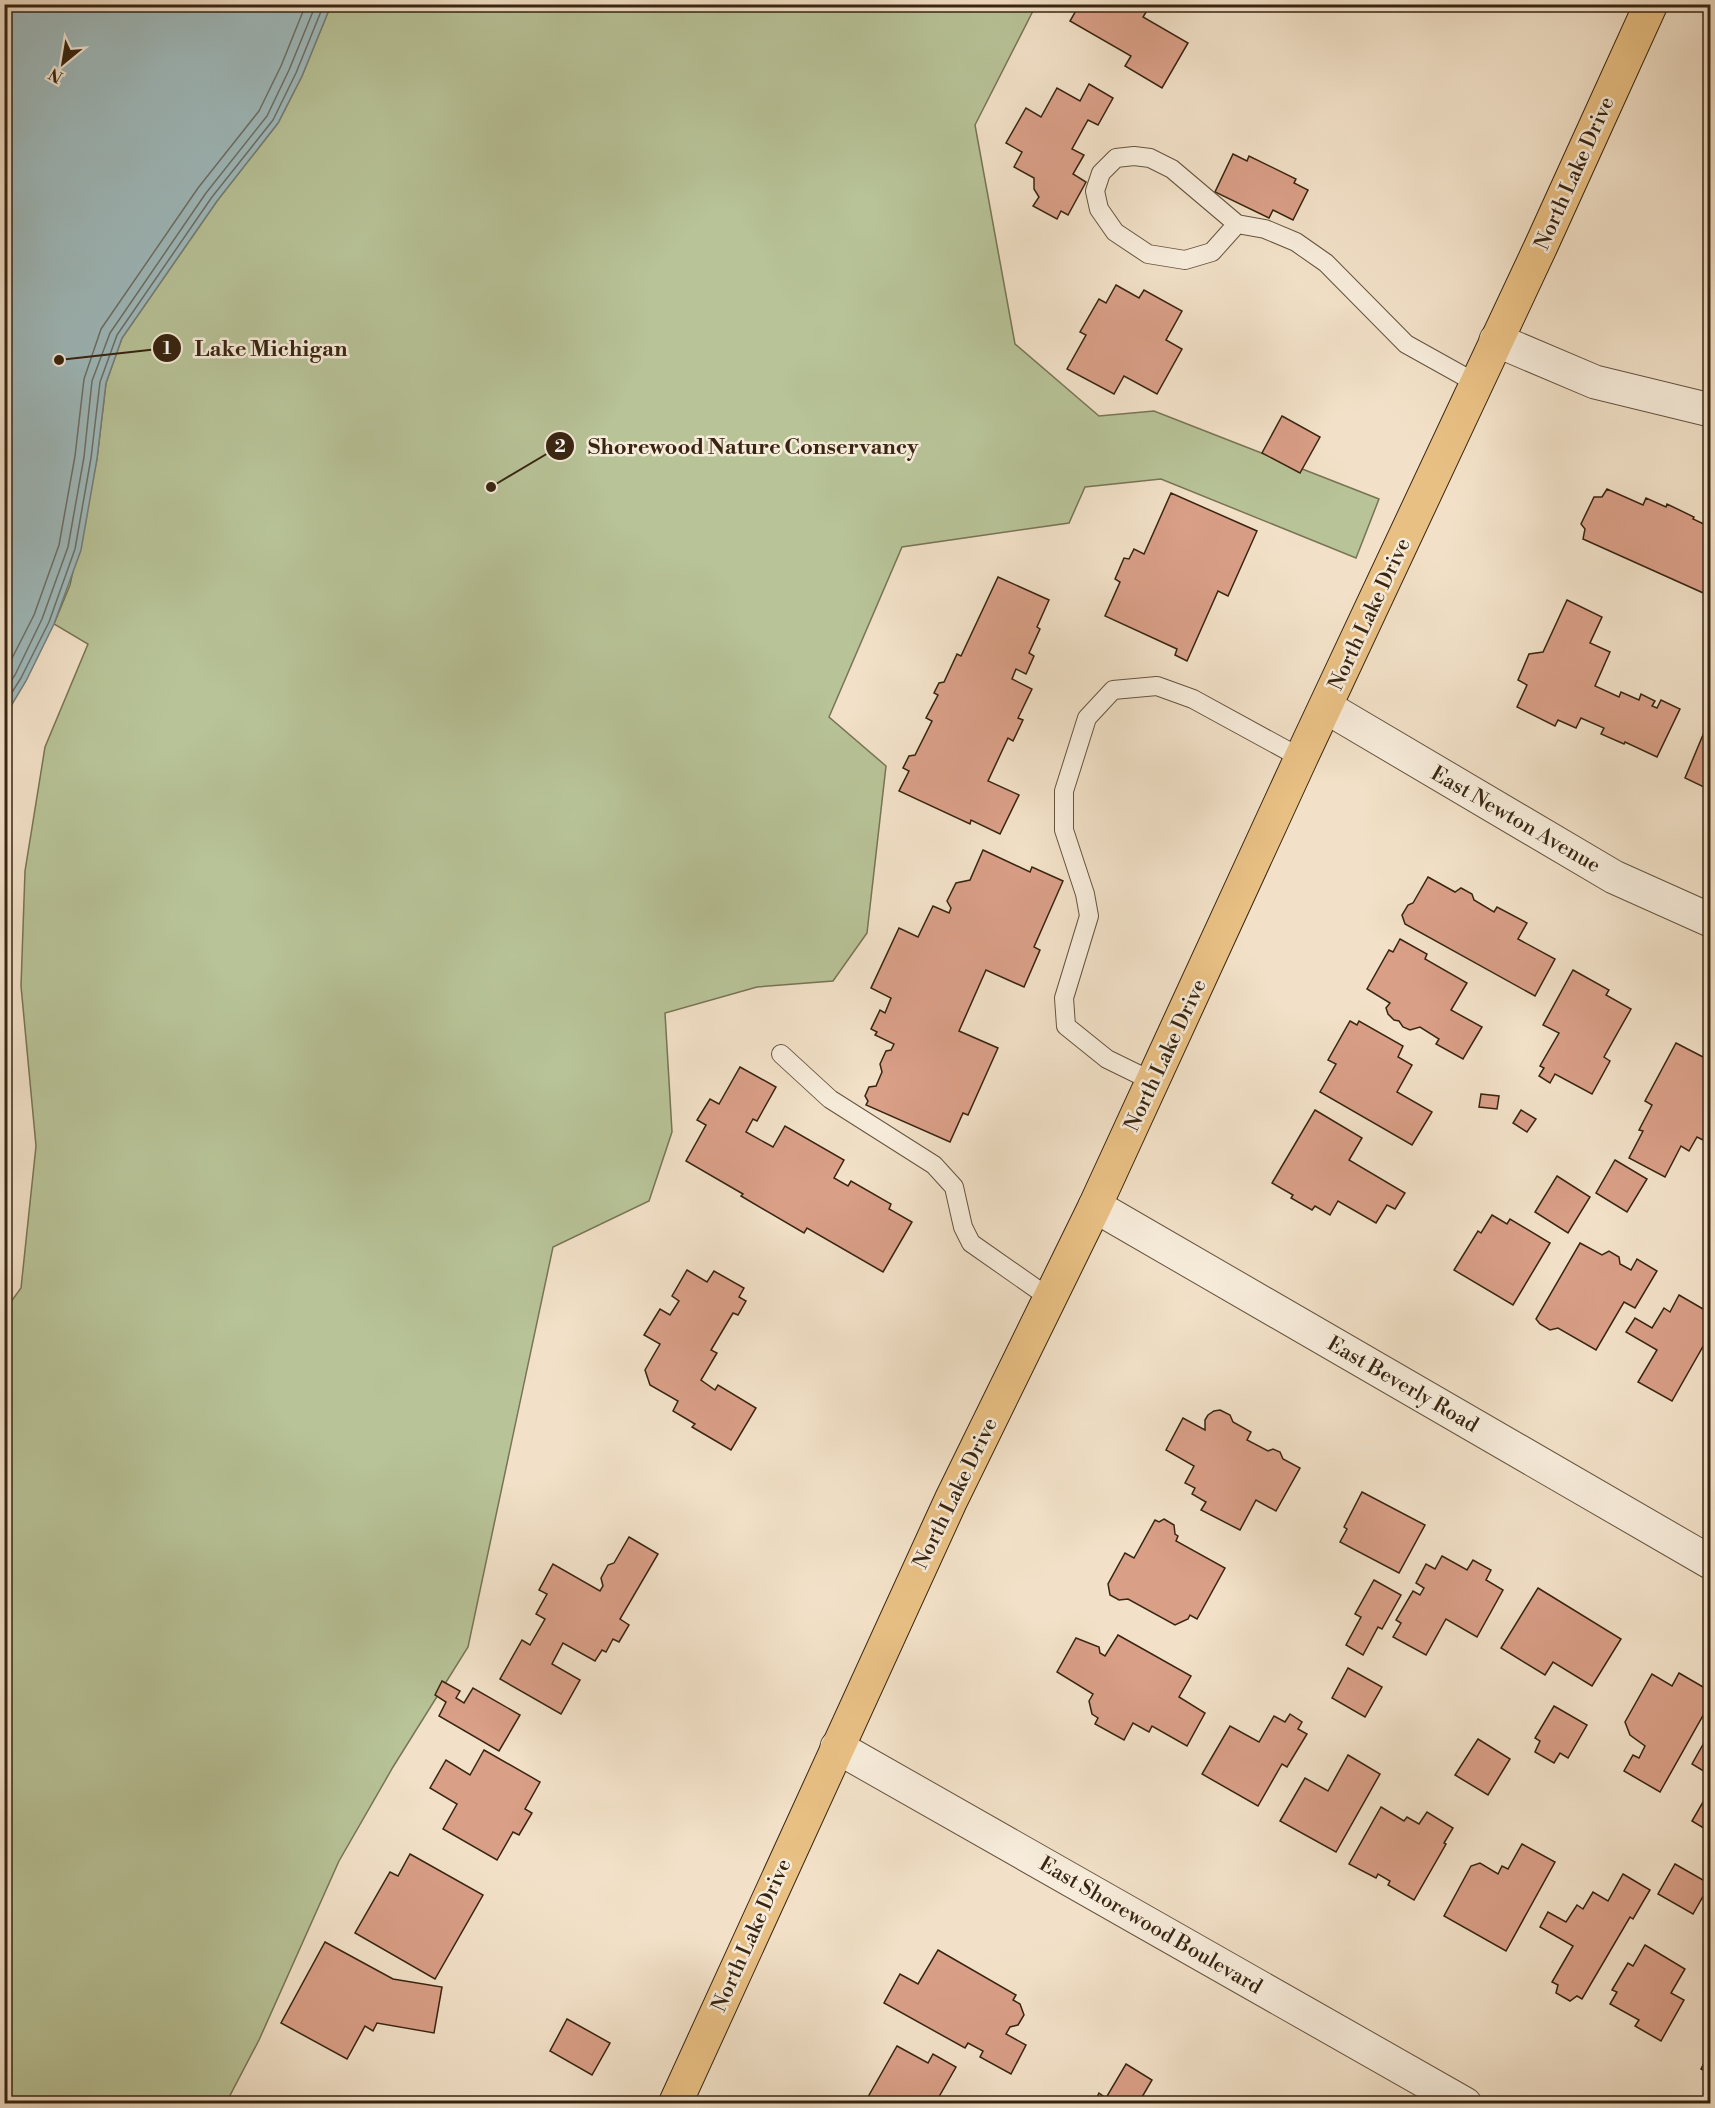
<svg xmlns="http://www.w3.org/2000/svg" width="1715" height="2108" font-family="'Libre Bodoni',serif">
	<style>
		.green { fill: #b8c398; stroke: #787454; stroke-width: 1.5 }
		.water { fill: #9fbbbe; stroke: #767f79; stroke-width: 1.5 }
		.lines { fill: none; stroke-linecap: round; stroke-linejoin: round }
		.shore { stroke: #6c7068; stroke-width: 1.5 }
		.building { fill: #d99f87; stroke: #382511; stroke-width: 1.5 }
		.lane-casing { stroke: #66543f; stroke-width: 20 }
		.street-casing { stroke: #66543f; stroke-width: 35 }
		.primary-casing { stroke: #382511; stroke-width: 35 }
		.lane { stroke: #f7ecdb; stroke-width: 18 }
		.street { stroke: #f7ecdb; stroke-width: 33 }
		.primary { stroke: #e9c084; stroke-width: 33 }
		.labels { text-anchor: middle; stroke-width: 5; stroke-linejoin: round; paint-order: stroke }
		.street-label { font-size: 21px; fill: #382511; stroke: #f7ecdb }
		.leader { fill: none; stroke: #382511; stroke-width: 2 }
		.callout-dot { fill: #382511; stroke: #f7ecdb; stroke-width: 2 }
		.mark-label { font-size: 18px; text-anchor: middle; font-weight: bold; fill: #fff }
		.callout-label { font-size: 22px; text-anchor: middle; font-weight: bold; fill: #382511; stroke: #f7ecdb; stroke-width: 5; stroke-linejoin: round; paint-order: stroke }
	</style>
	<rect width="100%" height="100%" fill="#f2e1c8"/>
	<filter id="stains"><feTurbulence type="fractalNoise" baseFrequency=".00333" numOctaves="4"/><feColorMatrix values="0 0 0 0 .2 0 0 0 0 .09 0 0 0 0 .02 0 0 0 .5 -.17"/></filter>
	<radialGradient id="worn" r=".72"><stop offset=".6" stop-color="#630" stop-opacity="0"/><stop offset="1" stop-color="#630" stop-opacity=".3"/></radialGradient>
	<!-- green -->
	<path class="green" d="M331,5H1036L975,125L1015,344L1099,416L1154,411L1379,499L1356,558L1161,479L1085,487L1069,523L902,547L829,717L886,766L867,933L833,981L757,987L665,1013L672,1132L649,1201L553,1247L468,1647L393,1767L339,1861L259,2040L226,2103H5L4,1579L9,1577L4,1479L5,1310L21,1288L36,1146L21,986L25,871L45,747L88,644L54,624L70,585L97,459L106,383L122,338L217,201L278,123L302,76Z"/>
	<!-- water -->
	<path class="water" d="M5,4L331,5L302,76L278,123L217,201L122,338L106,383L97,459L81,550L54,624L26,681L5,716Z"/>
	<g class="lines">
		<!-- shore -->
		<g class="shore">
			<path d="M4,674L34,615L59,545L75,456L84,379L101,329L198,188L259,111L281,66L306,4"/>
			<path d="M4,691L15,675L42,619L68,547L84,457L92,381L110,333L206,193L267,116L289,70L316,4"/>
			<path d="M4,705L21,678L49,622L75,549L91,458L100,382L117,335L212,197L273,120L296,73L324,4"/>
		</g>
	</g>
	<!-- building -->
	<g class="building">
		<path d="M1069,4H1151L1143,17L1188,43L1162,88L1125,66L1131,56L1070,21L1077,9Z"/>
		<path d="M1089,84L1113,98L1098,125L1088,120L1072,149L1084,155L1073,174L1086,182L1068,215L1061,211L1057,219L1033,206L1039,197L1034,189V178L1014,167L1022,152L1006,143L1026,108L1041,117L1057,88L1080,101Z"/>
		<path d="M1233,154L1247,161L1249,156L1296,179L1294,183L1308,190L1293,220L1273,210L1269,218L1215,192Z"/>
		<path d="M1116,285L1139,298L1144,290L1182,311L1166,340L1182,349L1157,394L1124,376L1114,394L1067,369L1086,335L1080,332L1099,299L1106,303Z"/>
		<path d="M1282,416L1320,437L1300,473L1262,453Z"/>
		<path d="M1607,489L1643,505L1646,498L1666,507L1667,504L1694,517L1693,519L1710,527L1704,545L1710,548V596L1583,539L1585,529L1581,524L1594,497H1602Z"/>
		<path d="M1171,493L1257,531L1228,596L1218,591L1187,661L1175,655L1177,649L1105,616L1120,582L1115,579L1124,558L1129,559L1134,549L1144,554Z"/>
		<path d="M998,577L1049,600L1037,627L1040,629L1029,653L1034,656L1026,674L1016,669L1012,679L1032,689L1018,718L1023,720L1013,741L1008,738L988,781L1019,795L1000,834L971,820L970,824L899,791L909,771L903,768L909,756L915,755L932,721L926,718L938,695L934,693L939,683L944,682L957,654L961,656Z"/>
		<path d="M1567,600L1602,617L1590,643L1610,652L1595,686L1619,697L1621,692L1639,700L1641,694L1655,701L1652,706L1657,708L1661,700L1680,709L1657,757L1625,742L1624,744L1601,734L1604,728L1581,718L1576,728L1558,720L1555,726L1517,707L1527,685L1518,680L1529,654L1543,652Z"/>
		<path d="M1710,718V783L1708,789L1685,778Z"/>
		<path d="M983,850L1030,872L1032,867L1063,881L1034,947L1040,950L1024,987L986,970L959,1031L998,1048L968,1115L963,1113L950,1142L866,1105L868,1101L865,1096L869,1087L876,1086L882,1072L880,1064L886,1051L891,1050L894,1044L875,1035L877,1032L871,1029L880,1010L885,1013L891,998L871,988L899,928L918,937L933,906L949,913L951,908L947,901L956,883L970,880Z"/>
		<path d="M1428,877L1455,892L1461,888L1472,894L1474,900L1494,912L1497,907L1527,923L1518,939L1555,959L1535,996L1405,924L1402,915L1408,905L1413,903Z"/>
		<path d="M1400,939L1427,954L1425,959L1467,983L1451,1010L1482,1027L1463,1059L1436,1044L1439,1039L1420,1027L1410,1030L1403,1027L1399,1021L1394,1020L1388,1014L1386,1008L1390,1003L1367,989L1389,950L1393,952Z"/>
		<path d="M1573,970L1609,990L1606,995L1631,1009L1604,1057L1610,1061L1592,1094L1555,1074L1550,1083L1539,1076L1544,1068L1540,1066L1559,1033L1543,1025Z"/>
		<path d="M1350,1021L1357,1025L1359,1021L1403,1046L1398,1057L1412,1065L1397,1092L1432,1112L1412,1145L1320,1092L1336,1064L1328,1060Z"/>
		<path d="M1676,1043L1705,1058L1710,1054V1130L1705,1141L1697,1137L1689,1151L1681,1146L1665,1177L1629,1158L1643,1131L1639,1130L1652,1105L1645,1101Z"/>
		<path d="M740,1067L776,1087L757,1121L753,1119L746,1132L773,1147L785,1126L844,1160L834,1178L848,1186L851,1181L891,1204L889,1209L912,1222L883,1272L807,1228L804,1233L741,1196L743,1194L686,1161L706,1125L697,1120L710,1099L719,1104Z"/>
		<path d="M1481,1094L1499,1096L1497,1109L1479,1107Z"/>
		<path d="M1315,1110L1362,1138L1349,1160L1405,1193L1395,1209L1387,1205L1376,1223L1338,1201L1330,1215L1315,1206L1312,1210L1291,1198L1293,1195L1272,1183Z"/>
		<path d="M1521,1110L1536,1119L1527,1132L1513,1123Z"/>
		<path d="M1615,1160L1647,1179L1627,1212L1596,1193Z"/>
		<path d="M1557,1176L1590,1197L1568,1233L1535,1212Z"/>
		<path d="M1492,1215L1507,1224L1510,1219L1550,1243L1513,1305L1454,1270L1478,1231L1481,1233Z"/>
		<path d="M1580,1243L1602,1255L1609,1251L1619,1257L1620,1264L1631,1270L1637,1259L1657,1271L1635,1308L1624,1302L1596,1350L1558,1328L1550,1330L1540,1324L1536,1319Z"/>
		<path d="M687,1270L707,1282L714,1271L744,1288L739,1297L746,1301L738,1315L733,1313L711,1350L717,1353L701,1380L715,1390L718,1385L756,1408L731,1450L692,1427L695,1424L673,1411L678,1401L650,1385L645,1370L660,1344L644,1335L660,1309L670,1315L679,1301L672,1296Z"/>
		<path d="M1679,1295L1710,1313V1334L1672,1401L1638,1382L1657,1350L1626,1332L1635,1318L1652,1328L1664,1308L1670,1312Z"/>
		<path d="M1220,1410L1230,1415L1233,1422L1251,1432L1247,1440L1268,1451L1273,1449L1280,1452L1283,1459L1300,1468L1276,1511L1256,1500L1240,1530L1201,1510L1206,1502L1192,1494L1195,1488L1185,1483L1194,1466L1166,1450L1183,1418L1205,1430V1420L1208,1415L1214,1411Z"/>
		<path d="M1362,1492L1425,1525L1399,1573L1340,1542L1347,1529L1344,1527Z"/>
		<path d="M1164,1519L1174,1525L1175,1534L1178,1536L1176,1541L1225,1568L1197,1619L1190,1615L1188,1619L1175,1625L1128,1599L1119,1600L1110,1595L1108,1584L1125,1553L1134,1558L1155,1520L1159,1522Z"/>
		<path d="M629,1537L658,1554L620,1619L629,1625L619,1642L613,1639L606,1652L602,1650L595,1661L563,1643L552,1664L580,1680L561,1714L500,1679L522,1640L530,1645L545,1619L536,1614L547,1594L539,1590L553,1564L600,1591L603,1586L601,1578L608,1565L614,1563Z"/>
		<path d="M1442,1556L1467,1570L1473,1560L1491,1570L1486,1580L1503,1590L1477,1637L1446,1619L1426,1655L1393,1637L1401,1623L1396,1620L1413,1591L1420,1595L1424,1588L1416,1583L1426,1564L1435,1569Z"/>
		<path d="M1374,1580L1401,1595L1382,1629L1378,1627L1363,1655L1346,1645L1361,1617L1355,1614Z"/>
		<path d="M1538,1588L1621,1639L1592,1686L1553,1662L1545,1675L1501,1648Z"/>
		<path d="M1118,1635L1191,1676L1179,1697L1205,1713L1187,1746L1152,1726L1149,1732L1133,1723L1124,1740L1095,1724L1098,1718L1092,1714L1089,1701L1093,1694L1057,1672L1076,1638L1099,1647L1100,1653L1105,1656Z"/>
		<path d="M1348,1668L1382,1687L1365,1717L1332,1698Z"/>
		<path d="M1679,1673L1710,1691V1703L1660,1792L1624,1771L1633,1755L1639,1758L1645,1746L1630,1735L1625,1722L1652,1674L1672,1686Z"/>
		<path d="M442,1681L460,1691L456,1698L464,1703L473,1688L520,1715L499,1751L439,1716L446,1702L435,1695Z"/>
		<path d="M1554,1706L1587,1725L1568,1758L1560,1753L1554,1763L1535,1752L1540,1741L1535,1738Z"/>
		<path d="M1290,1714L1302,1722L1298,1729L1307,1734L1287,1767L1282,1764L1258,1806L1202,1774L1230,1726L1259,1742L1274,1716L1285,1722Z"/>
		<path d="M1710,1732V1775L1692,1764Z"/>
		<path d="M1478,1739L1510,1759L1488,1795L1455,1775Z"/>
		<path d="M484,1750L540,1782L525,1809L532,1813L519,1835L513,1832L497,1860L443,1829L457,1804L430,1788L446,1760L470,1775Z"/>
		<path d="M1348,1755L1380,1774L1336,1852L1280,1821L1305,1778L1328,1791Z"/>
		<path d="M1710,1790V1832L1692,1821Z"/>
		<path d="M1381,1807L1404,1821L1407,1817L1419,1824L1427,1812L1453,1828L1444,1843L1446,1844L1414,1900L1388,1885L1390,1881L1378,1874L1376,1878L1349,1864Z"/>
		<path d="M1522,1844L1555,1862L1506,1951L1444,1916L1471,1866L1480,1863L1498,1874L1502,1866L1508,1869Z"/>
		<path d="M410,1854L483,1895L435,1979L355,1933L390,1872L398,1876Z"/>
		<path d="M1675,1864L1710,1884L1693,1914L1658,1894Z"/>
		<path d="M1623,1874L1650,1890L1633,1919L1630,1917L1582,1999L1577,1996L1570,2001L1556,1993L1558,1985L1552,1982L1573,1946L1540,1927L1548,1912L1566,1922L1577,1905L1583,1909L1593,1892L1608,1901Z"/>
		<path d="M325,1942L393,1979L442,1987L434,2033L377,2023L373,2031L365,2026L347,2059L281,2023Z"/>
		<path d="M1645,1945L1685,1969L1671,1993L1684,2000L1661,2041L1635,2026L1639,2020L1610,2004L1617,1992L1612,1990L1628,1963L1633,1966Z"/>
		<path d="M938,1950L1016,1995L1013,2000L1020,2004L1024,2015L1018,2025L1010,2027L1006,2034L1026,2045L1011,2074L980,2057L983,2051L968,2043L965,2048L884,2003L900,1974L918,1984Z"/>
		<path d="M567,2019L610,2043L592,2075L550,2051Z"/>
		<path d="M897,2046L928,2063L933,2054L956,2067L936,2102L939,2104H864Z"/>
		<path d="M1710,2052V2074L1701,2069Z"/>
		<path d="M1126,2064L1152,2080L1142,2097L1153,2104H1083L1086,2099L1094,2103L1099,2093L1106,2098Z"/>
	</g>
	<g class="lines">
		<!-- lane casing -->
		<g class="lane-casing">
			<g id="lane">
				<path d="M1237,224L1172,169L1150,158L1134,156L1116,158L1101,173L1095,191L1099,209L1115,232L1148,254L1185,260L1212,252L1237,224L1265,229L1296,242L1326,263L1406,344L1476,383"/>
				<path d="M781,1054L830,1099L934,1165L954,1187L963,1227L971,1243L1051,1299"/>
				<path d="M1152,1081L1107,1059L1066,1026L1064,998L1089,916L1085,894L1064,830V791L1087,718L1113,690L1157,686L1193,699L1301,758"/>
			</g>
		</g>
		<!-- street casing -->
		<g class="street-casing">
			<g id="street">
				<path d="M1496,340L1595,382L1710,410"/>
				<path d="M1326,707L1614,877L1710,920"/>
				<path d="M1095,1206L1710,1562"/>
				<path d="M837,1747L1465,2104"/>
			</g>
		</g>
		<!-- primary casing -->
		<g class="primary-casing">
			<path id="primary" d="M675,2104L951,1500L1095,1206L1301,758L1541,246L1651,4"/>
		</g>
		<!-- lane -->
		<use href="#lane" class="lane"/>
		<!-- street -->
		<use href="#street" class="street"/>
		<!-- primary -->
		<use href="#primary" class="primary"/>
	</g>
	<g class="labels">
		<!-- street labels -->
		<g class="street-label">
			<text transform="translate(1574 173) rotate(-66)" y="7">North Lake Drive</text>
			<text transform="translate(1369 614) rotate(-65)" y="7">North Lake Drive</text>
			<text transform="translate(1516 819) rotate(30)" y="7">East Newton Avenue</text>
			<text transform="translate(1165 1055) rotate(-65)" y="7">North Lake Drive</text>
			<text transform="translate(1403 1384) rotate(30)" y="7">East Beverly Road</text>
			<text transform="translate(955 1493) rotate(-64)" y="7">North Lake Drive</text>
			<text transform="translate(1151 1925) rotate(30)" y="7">East Shorewood Boulevard</text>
			<text transform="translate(751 1935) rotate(-66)" y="7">North Lake Drive</text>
		</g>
	</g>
	<!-- callouts -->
	<path class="leader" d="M59 360L167 348M491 487L560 446"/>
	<g class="callout-dot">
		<circle cx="59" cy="360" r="6"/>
		<circle cx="491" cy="487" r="6"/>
		<circle cx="167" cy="348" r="15"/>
		<circle cx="560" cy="446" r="15"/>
	</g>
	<g class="mark-label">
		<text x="167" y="354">1</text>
		<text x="560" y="452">2</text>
	</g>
	<g class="callout-label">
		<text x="271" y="356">Lake Michigan</text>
		<text x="753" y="454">Shorewood Nature Conservancy</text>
	</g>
	<!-- margin -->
	<rect width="1715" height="2108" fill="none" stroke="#f2e1c8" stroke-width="24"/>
	<rect x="6" y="6" width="1703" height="2096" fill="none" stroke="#382511" stroke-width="3"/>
	<rect x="12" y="12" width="1691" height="2084" fill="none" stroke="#382511" stroke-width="1.5"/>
	<!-- north arrow -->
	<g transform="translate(63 63) rotate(210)" stroke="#f7ecdb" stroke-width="4.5" paint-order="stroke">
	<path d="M0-4.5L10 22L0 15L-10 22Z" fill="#382511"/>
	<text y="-9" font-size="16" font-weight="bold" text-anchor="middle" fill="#382511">N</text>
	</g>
	<rect width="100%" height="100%" filter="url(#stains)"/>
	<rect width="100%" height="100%" fill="url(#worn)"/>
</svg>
